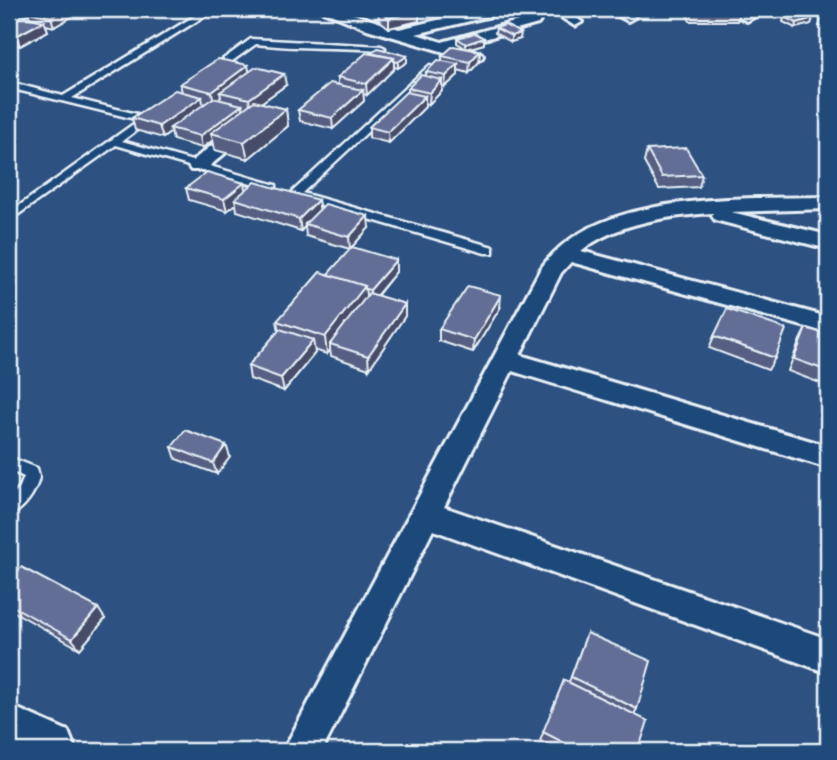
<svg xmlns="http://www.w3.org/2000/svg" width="837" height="760" font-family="'Patrick Hand',sans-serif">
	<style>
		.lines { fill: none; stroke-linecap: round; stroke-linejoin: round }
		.service-casing { stroke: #e8f1f8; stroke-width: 5 }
		.minor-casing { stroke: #e8f1f8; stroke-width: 6 }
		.trunk-casing { stroke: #e8f1f8; stroke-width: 6 }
		.service { fill: #1f4a7a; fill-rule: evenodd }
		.minor { fill: #1f4a7a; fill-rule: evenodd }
		.trunk { fill: #1f4a7a; fill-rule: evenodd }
		.wall { fill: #565f81; stroke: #e8f1f8; stroke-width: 2 }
		.shaded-wall { fill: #464d69; stroke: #e8f1f8; stroke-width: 2 }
		.building { fill: #646e96; stroke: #e8f1f8; stroke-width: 2 }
	</style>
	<rect width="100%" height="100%" fill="#2d5180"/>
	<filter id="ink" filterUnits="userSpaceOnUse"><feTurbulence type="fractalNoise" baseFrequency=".0143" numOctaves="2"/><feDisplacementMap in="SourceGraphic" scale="14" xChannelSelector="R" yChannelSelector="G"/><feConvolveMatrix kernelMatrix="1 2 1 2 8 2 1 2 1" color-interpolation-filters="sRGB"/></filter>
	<g filter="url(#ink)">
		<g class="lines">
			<!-- service casing -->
			<g class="service-casing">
				<g id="service">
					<path d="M26,9H35L9,22V17Z"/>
					<path d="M206,9L213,11L72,98L145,116L152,115V119L122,141L276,185V189H268L116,145L9,221V213L139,120L9,88V82L63,96Z"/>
					<path d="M251,39L381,46L385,48L381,50C339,47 297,49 256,44L214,74H208V70Z"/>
					<path d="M430,65L437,67L302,193L493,247V253H485L297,198L290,194Z"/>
					<path d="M9,457L37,468L39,477C36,492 24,510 9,516V499L20,487L24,477L9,470Z"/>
				</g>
			</g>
			<!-- minor casing -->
			<g class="minor-casing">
				<g id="minor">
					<path d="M318,9H338L399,29L485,9H509L507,12L416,34L442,42L533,17L540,21L538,24L459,46L481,53L483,56L481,59L475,61L367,29Z"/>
					<path d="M548,9H564L582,22L575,26Z"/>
					<path d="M606,9H623L635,17L628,21Z"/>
					<path d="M723,9H741L754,17L747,21Z"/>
					<path d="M243,124L249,125L252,129L249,133L205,170H191L188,166L191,162L237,125Z"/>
					<path d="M828,197V209L731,212L828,235V249L715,220L712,216L713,213C670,216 617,222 581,251L828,317V333L571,262L561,273L520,355L828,446V468L512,371L444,507L828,639V673L433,530L322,751H283L540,270C592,190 744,199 828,197Z"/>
				</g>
			</g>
			<!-- trunk casing -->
			<g class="trunk-casing">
				<path id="trunk" d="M9,705L68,731L76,751H9Z"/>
			</g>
			<!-- service -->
			<use href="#service" class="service"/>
			<!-- minor -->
			<use href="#minor" class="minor"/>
			<!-- trunk -->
			<use href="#trunk" class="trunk"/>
		</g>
		<!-- wall -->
		<g class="wall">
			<path d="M686,9H739L740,11L737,21H690L685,11Z"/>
			<path d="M817,9H828V17L816,12Z"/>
			<path d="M378,10L419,21L389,28L379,20Z"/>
			<path d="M28,12H80L54,27L46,25L48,31L20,46L9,44V23L30,18Z"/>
			<path d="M784,17L813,18L811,24L795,28L783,22Z"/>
			<path d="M828,18V29L819,26L821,20Z"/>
			<path d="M496,28L520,39L511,42L495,33Z"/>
			<path d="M457,38L484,44L467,49L480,51L479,62L469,73L458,70V75L445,87L442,86V91L429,104L425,103V107L389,143L369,138V127L408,92V88L426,76V72L442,60V56L465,48L457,43Z"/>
			<path d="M407,56V62L398,68L394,67V69L367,95L363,94L364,101L333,129L300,121L298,110L338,85V77Z"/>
			<path d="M249,71L286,85L261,103L286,109L288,126L248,159L215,150L213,140L202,148L173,140L171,132L163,138L135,130L132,118L182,92L180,84Z"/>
			<path d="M647,150L702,175L699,187L659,189L644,162Z"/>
			<path d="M186,188L245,190L318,200L319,209L369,228L350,249L306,236L305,226L301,231L237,211L236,204L227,211L189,200Z"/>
			<path d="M396,260V272L377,296L405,304V316L369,369L331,356L330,350L327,354L314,350L315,353L284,391L250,379L248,366L279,331L277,321L327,275Z"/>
			<path d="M500,308L473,352L439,341V329Z"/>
			<path d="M806,328L828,335V386L788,371L800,340Z"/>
			<path d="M714,336L775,358L768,370L709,348Z"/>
			<path d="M226,445L230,457L217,474L176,459L172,447Z"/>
			<path d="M9,581L105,619L80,649L9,609Z"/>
			<path d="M587,633L637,709L634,714L638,751H560L540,741L564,680L569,682Z"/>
		</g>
		<!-- shaded-wall -->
		<g class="shaded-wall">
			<path d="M65,9H79L80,12L54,27L51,17Z"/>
			<path d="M419,11V21L389,28V18Z"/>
			<path d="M813,18L811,24L795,28L797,23Z"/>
			<path d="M44,21L48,31L20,46L16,36Z"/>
			<path d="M521,33L520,39L511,42V36Z"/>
			<path d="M484,38V44L466,49V44Z"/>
			<path d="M480,51L479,62L469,73L470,62Z"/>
			<path d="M407,56V62L398,68V62Z"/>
			<path d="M394,58V69L367,95L366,84Z"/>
			<path d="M458,64V75L445,87L446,76Z"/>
			<path d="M248,65L250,76L220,92L221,97L214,103L212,92Z"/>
			<path d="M284,74L286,85L251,110L249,99Z"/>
			<path d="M442,80V91L429,104L430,93Z"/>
			<path d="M363,90L364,101L333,129L332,118Z"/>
			<path d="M425,96V107L389,143L388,132Z"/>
			<path d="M202,97L204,109L170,128L171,132L163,138L159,126Z"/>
			<path d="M242,105L244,116L211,133L213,140L202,148L200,136Z"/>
			<path d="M286,109L288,126L248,159L244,142Z"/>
			<path d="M244,183L246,195L235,199L236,204L227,211L224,199Z"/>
			<path d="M318,200L320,212L305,224V226L301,231L299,219Z"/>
			<path d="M368,216L369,228L350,249L349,237Z"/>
			<path d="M396,260V272L371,302L370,290Z"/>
			<path d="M365,286L367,304L330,344V350L327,354L325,337Z"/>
			<path d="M501,295L500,308L473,352L474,340Z"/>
			<path d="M405,304V316L369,369L368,356Z"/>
			<path d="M313,340L315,353L284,391L281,378Z"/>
			<path d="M226,445L230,457L217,474L213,463Z"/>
			<path d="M98,608L105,619L80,649L72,639Z"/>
		</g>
		<!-- building -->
		<g class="building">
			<path d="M35,9H65L51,17L28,12Z"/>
			<path d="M384,9H416L419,11L389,18L378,10Z"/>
			<path d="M692,9H739L740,11H693Z"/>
			<path d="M800,13L813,18L797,23L784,17Z"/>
			<path d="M21,16L44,21L16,36L9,34V23Z"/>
			<path d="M828,18V23L821,20Z"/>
			<path d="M505,25L521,33L511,36L496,28Z"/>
			<path d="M475,33L484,38L466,44L457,38Z"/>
			<path d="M453,46L480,51L470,62L442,56Z"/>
			<path d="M378,48L407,56L398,62L394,61V58L370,53Z"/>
			<path d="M366,53L394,58L366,84L338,77Z"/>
			<path d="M218,59L248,65L212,92L180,84Z"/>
			<path d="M438,60L458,64L446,76L426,72Z"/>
			<path d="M256,67L284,74L249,99L220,92Z"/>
			<path d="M421,75L442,80L430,93L408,88Z"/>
			<path d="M330,83L363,90L332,118L298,110Z"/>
			<path d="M175,90L202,97L159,126L132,118Z"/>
			<path d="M406,92L425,96L388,132L369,127Z"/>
			<path d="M213,98L242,105L200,136L170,128Z"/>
			<path d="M254,101L286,109L244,142L211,133Z"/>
			<path d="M686,148L702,175L662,177L647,150Z"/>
			<path d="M207,172L244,183L224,199L186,188Z"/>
			<path d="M255,182L318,200L299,219L235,199Z"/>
			<path d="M325,204L368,216L349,237L305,224Z"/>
			<path d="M352,247L396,260L370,290L365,289V286L327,275Z"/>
			<path d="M320,272L365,286L325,337L277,321Z"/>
			<path d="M468,286L501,295L474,340L439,329Z"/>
			<path d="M369,293L405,304L368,356L330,344Z"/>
			<path d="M727,309L786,329L775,358L714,336Z"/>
			<path d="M806,328L828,335V371L794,359Z"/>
			<path d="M280,329L313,340L281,378L248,366Z"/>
			<path d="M185,430L226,445L213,463L172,447Z"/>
			<path d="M21,567L98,608L72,639L9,604V581Z"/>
			<path d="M587,633L651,661L637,709L571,677Z"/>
			<path d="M564,680L648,721L638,751H580L543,732Z"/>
		</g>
	</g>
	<!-- margin -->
	<rect width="837" height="760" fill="none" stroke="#1f4a7a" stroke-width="35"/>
	<rect x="18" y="18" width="802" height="725" fill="none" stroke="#e8f1f8" stroke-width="2.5" filter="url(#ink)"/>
</svg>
